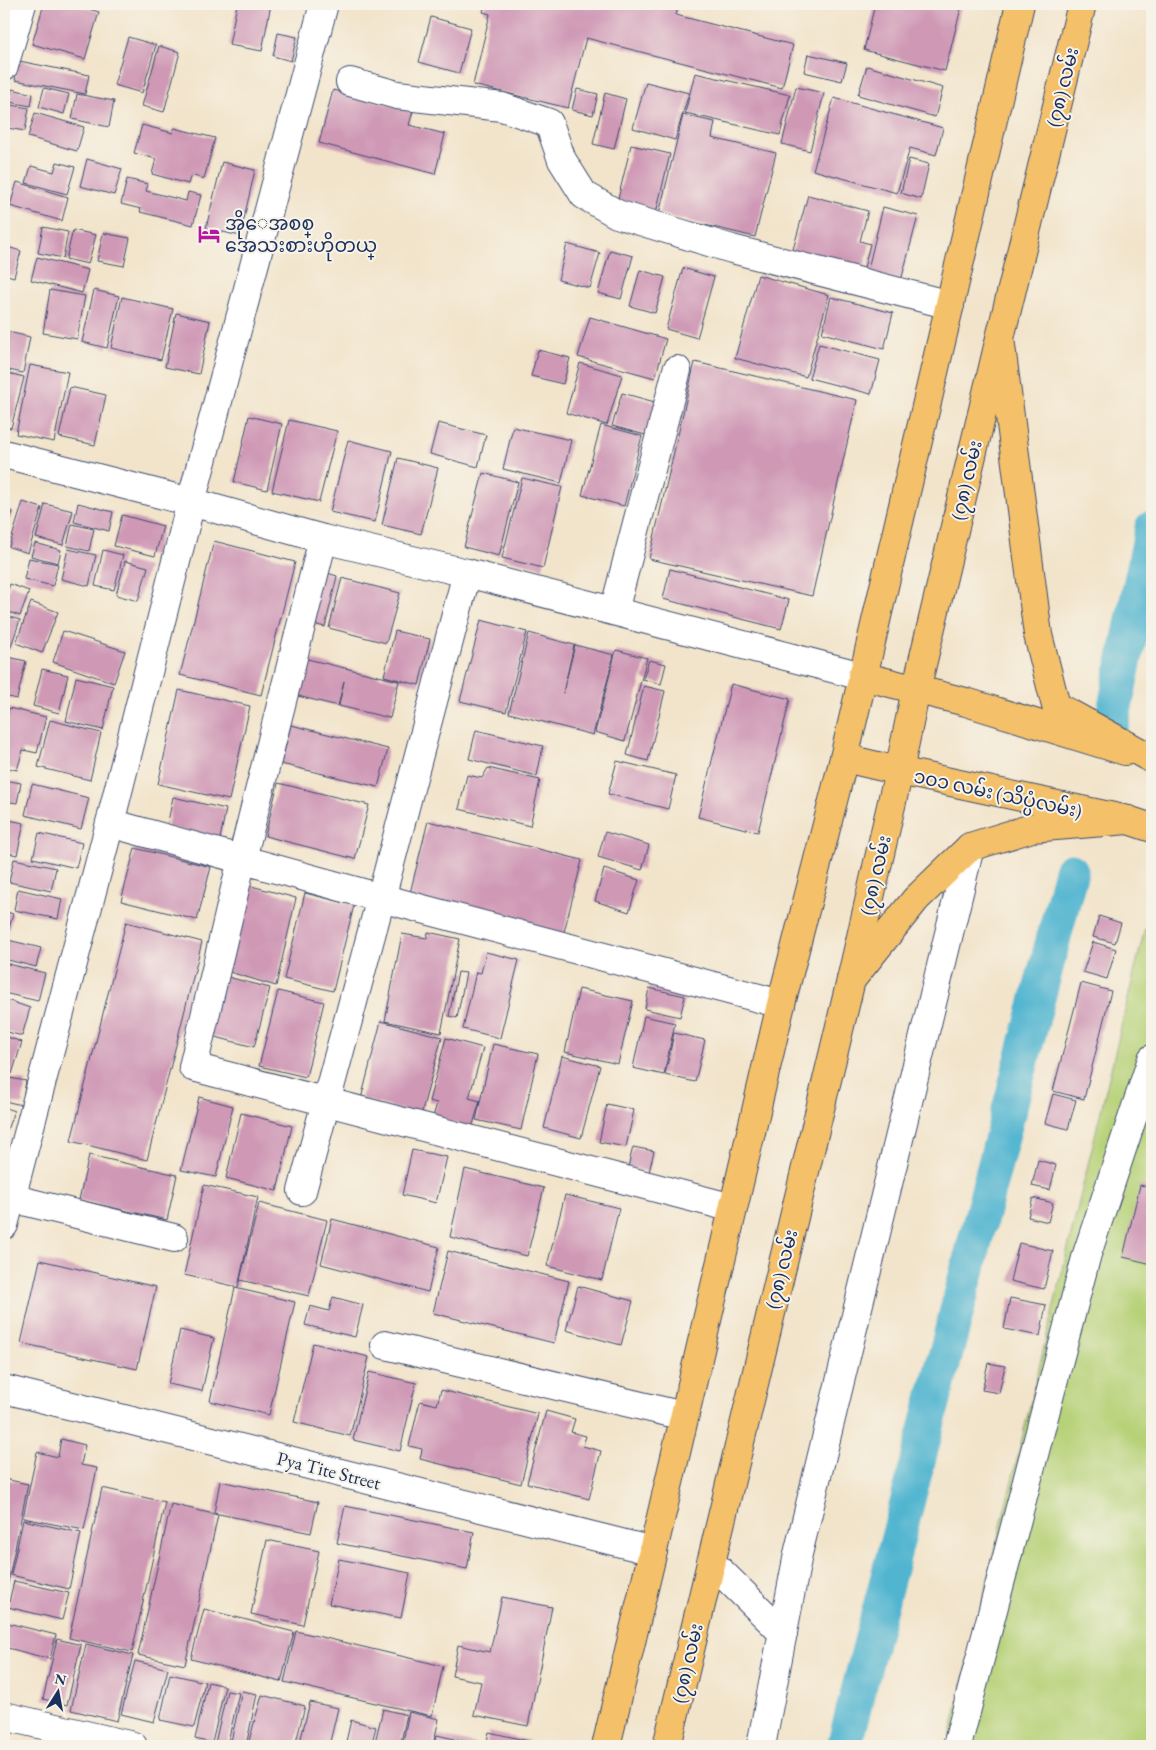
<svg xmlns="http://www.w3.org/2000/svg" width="1156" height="1750" font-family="'EB Garamond','Noto Sans Myanmar',serif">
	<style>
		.grass { fill: #b6d177; stroke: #68806a }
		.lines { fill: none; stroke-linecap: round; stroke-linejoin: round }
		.canal { stroke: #51b5d0; stroke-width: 35 }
		.building { fill: #cf99b6 }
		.minor-casing { stroke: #3b4a6e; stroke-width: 30 }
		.major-casing { stroke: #3b4a6e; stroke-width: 30 }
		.highway-casing { stroke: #3b4a6e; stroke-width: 30 }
		.minor { stroke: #fff; stroke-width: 28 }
		.major { stroke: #f4c16a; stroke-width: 28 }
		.highway { stroke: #f4c16a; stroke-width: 28 }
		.labels { text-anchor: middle; stroke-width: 4; stroke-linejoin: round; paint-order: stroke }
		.street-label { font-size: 19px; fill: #1b2f5e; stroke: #f7f3e8 }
		.poi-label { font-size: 19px; fill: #1b2f5e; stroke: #f7f3e8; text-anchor: start }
	</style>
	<rect width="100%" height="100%" fill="#f7f3e8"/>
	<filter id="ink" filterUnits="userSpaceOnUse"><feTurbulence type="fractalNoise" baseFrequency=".02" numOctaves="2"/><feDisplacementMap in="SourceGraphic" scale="10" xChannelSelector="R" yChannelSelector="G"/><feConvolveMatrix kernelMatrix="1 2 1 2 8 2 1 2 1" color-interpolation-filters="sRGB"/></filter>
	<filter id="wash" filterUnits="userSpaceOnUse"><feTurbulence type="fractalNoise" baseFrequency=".0096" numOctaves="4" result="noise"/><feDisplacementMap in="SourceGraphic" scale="20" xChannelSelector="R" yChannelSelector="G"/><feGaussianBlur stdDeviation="1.12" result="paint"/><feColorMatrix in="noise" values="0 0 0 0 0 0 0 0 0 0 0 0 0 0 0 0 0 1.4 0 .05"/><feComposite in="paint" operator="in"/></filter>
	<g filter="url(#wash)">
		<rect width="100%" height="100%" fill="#f2e4cb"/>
		<!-- grass -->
		<path class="grass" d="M1145,928L1152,930V1746H948Z"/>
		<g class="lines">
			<!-- canal -->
			<g class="canal">
				<path d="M1110,731L1152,528"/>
				<path d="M844,1746L1071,871"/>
			</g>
		</g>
		<g id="blocks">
			<!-- building -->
			<g class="building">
				<path d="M44,4H72L99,12L85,59L32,44Z"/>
				<path d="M237,4H271L262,51L229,45Z"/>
				<path d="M485,4H679L676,15L793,45L782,88L586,38L568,108L473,85L490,14L483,12Z"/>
				<path d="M875,4H962L945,71L864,50Z"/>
				<path d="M431,17L471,28L459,73L419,62Z"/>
				<path d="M278,33L297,37L291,61L273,56Z"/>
				<path d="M128,37L156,45L142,93L114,85Z"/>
				<path d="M159,46L180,52L164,112L142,106Z"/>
				<path d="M808,54L847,63L842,81L804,72Z"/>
				<path d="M19,61L89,75L85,94L15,80Z"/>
				<path d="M867,66L943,88L935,117L858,95Z"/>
				<path d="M695,73L790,95L780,135L685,113Z"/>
				<path d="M646,82L689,93L675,140L633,128Z"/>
				<path d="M796,87L824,93L810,151L782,144Z"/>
				<path d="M44,88L69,94L64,114L39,107Z"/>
				<path d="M12,89L33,94L31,106L9,102Z"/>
				<path d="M577,89L598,94L593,115L572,110Z"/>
				<path d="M333,90L413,111L409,125L445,134L435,174L319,143Z"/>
				<path d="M605,93L626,99L614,149L593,144Z"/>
				<path d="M77,94L114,101L109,127L72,119Z"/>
				<path d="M834,98L943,128L936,155L910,148L897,193L813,170Z"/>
				<path d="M11,105L29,108L25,131L7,128Z"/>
				<path d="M35,113L84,127L77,151L28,137Z"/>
				<path d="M683,115L715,122L712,138L776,153L755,237L659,214Z"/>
				<path d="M142,125L173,133L174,128L215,138L204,179L191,175L188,184L152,174L156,159L134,153Z"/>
				<path d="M631,145L670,154L656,213L617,203Z"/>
				<path d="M87,159L122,169L114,195L80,186Z"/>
				<path d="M909,159L929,164L921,199L901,193Z"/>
				<path d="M57,162L75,167L67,194L26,183L31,166L54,172Z"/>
				<path d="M222,162L255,170L240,236L206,228Z"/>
				<path d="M127,179L148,184L146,191L186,201L188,192L201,195L193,225L140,212L141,209L121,204Z"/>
				<path d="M17,182L68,197L62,221L10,206Z"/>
				<path d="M808,195L868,211L860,241L870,244L863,272L792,253Z"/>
				<path d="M883,207L918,216L901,281L867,273Z"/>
				<path d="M43,227L68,232L63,258L38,253Z"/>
				<path d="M73,230L96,235L88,264L66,259Z"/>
				<path d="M103,233L130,238L124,266L97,261Z"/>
				<path d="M567,244L600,253L590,288L558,280Z"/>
				<path d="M4,246L21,251L14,277L4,274Z"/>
				<path d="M610,250L633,256L621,299L598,293Z"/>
				<path d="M37,257L88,270L82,293L31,280Z"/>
				<path d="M683,268L714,277L697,338L666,329Z"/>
				<path d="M640,270L665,277L655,313L630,306Z"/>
				<path d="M758,275L829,295L806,377L735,358Z"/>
				<path d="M50,290L85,296L77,339L43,333Z"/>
				<path d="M94,290L119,296L107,348L82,342Z"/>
				<path d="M122,297L173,309L161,360L111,348Z"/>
				<path d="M831,297L893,313L884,349L822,333Z"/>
				<path d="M176,313L210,321L199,374L165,367Z"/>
				<path d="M590,317L666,339L655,378L578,357Z"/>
				<path d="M8,332L30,337L23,373L4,369V355Z"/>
				<path d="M819,344L880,360L871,394L809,378Z"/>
				<path d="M538,350L570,358L563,384L531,376Z"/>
				<path d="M695,362L857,400L812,596L649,559Z"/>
				<path d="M580,363L622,375L607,425L566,413Z"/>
				<path d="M30,365L68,372L54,442L16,434Z"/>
				<path d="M4,372L24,377L11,428L4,427Z"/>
				<path d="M70,387L106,395L95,445L59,437Z"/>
				<path d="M622,393L662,404L653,437L612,426Z"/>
				<path d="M249,416L282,424L267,490L234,482Z"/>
				<path d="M289,420L337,431L319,502L272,491Z"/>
				<path d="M438,423L486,435L478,467L430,454Z"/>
				<path d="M601,425L642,436L624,506L582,495Z"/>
				<path d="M513,427L571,440L561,483L503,469Z"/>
				<path d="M348,440L392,451L375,522L330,512Z"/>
				<path d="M398,458L438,468L421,534L382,525Z"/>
				<path d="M483,473L518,482L499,556L464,547Z"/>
				<path d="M522,478L562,487L543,568L502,558Z"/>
				<path d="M23,502L42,508L28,553L9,547Z"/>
				<path d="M78,503L113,512L109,531L74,522Z"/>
				<path d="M45,504L73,511L63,545L36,538Z"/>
				<path d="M4,508L13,512L4,534Z"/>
				<path d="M122,515L163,526L155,556L114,546Z"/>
				<path d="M72,524L94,529L89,551L67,546Z"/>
				<path d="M214,541L295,562L261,695L180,675Z"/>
				<path d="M35,543L61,550L58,563L31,556Z"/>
				<path d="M68,549L96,555L89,586L61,579Z"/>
				<path d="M103,550L123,555L114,590L95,586Z"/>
				<path d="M29,558L58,564L53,586L24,579Z"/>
				<path d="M125,561L148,567L138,601L116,595Z"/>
				<path d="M670,569L789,600L781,629L663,599Z"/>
				<path d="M321,571L337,576L325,627L309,623Z"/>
				<path d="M342,578L400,593L386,643L329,628Z"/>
				<path d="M10,584L29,591L20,616L4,610V601Z"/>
				<path d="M31,602L58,612L42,653L16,643Z"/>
				<path d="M4,615L20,620L10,649L4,647Z"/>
				<path d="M481,620L527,632L506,712L460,701Z"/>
				<path d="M63,631L125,651L114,683L53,662Z"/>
				<path d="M395,631L430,639L419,685L384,676Z"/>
				<path d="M529,633L574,645L563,693L575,645L614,655L593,735L509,713Z"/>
				<path d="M616,650L647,658L625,741L595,732Z"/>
				<path d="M4,656L26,661L17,699L4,696Z"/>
				<path d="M303,658L399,681L390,718L339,706L344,681L338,706L294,695Z"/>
				<path d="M649,660L666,664L661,684L643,679Z"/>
				<path d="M42,669L68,675L59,713L33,706Z"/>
				<path d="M76,677L113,686L103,730L66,721Z"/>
				<path d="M731,684L790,699L758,832L698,817Z"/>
				<path d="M644,686L665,691L648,761L627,755Z"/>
				<path d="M179,690L250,706L229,800L158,784Z"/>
				<path d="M9,708L46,717L37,753L23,750L17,770L4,767V732Z"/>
				<path d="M50,720L101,733L90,780L38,767Z"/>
				<path d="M291,725L388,749L378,787L281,764Z"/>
				<path d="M476,730L543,746L537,776L469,759Z"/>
				<path d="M617,761L676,775L668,809L608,794Z"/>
				<path d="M488,768L540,780L530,826L459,809L467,775L482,778Z"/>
				<path d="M4,780L21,783L17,803L4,801Z"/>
				<path d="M278,783L369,805L355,859L265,836Z"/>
				<path d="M32,784L89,798L81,829L25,815Z"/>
				<path d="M173,797L226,809L220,839L167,827Z"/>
				<path d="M4,819L24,823L17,855L4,852Z"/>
				<path d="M428,821L582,860L562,940L408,901Z"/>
				<path d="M605,832L649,845L642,870L598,857Z"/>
				<path d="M39,833L82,843L76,868L33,858Z"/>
				<path d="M135,848L211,867L197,920L121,901Z"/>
				<path d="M14,859L56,868L51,891L9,882Z"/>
				<path d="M604,869L639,880L629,912L595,901Z"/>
				<path d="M244,884L296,898L276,986L223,970Z"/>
				<path d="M18,889L62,899L58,919L14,910Z"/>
				<path d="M305,893L354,905L333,991L284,979Z"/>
				<path d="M4,911L13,914L7,936L4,935Z"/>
				<path d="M1099,916L1121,923L1115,943L1093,937Z"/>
				<path d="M126,922L202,942L147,1160L71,1141Z"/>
				<path d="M428,932L460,939L441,1033L385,1021L402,934L427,938Z"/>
				<path d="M4,939L41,948L36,967L4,959Z"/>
				<path d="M1093,942L1116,949L1107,979L1083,972Z"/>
				<path d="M486,952L519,960L500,1038L463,1029L476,972L481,973Z"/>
				<path d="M4,963L45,973L38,1001L4,993Z"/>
				<path d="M458,972L466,973L457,1018L449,1016Z"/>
				<path d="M220,975L270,988L254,1047L204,1034Z"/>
				<path d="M1081,983L1111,991L1084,1099L1053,1091Z"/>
				<path d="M649,988L685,996L680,1017L645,1009Z"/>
				<path d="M579,989L633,1001L618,1064L565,1052Z"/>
				<path d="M278,991L324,1002L306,1077L259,1066Z"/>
				<path d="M4,999L30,1008L22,1036L4,1031Z"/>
				<path d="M644,1016L675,1023L664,1075L633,1068Z"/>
				<path d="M381,1021L442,1037L421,1115L361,1099Z"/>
				<path d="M674,1033L705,1040L695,1082L665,1075Z"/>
				<path d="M4,1036L22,1042L12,1074L4,1072Z"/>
				<path d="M446,1038L483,1048L469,1098L480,1101L472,1128L433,1117L437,1103L429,1101Z"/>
				<path d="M493,1044L538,1054L521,1130L476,1120Z"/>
				<path d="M562,1056L600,1066L581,1138L544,1128Z"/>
				<path d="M4,1077L26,1081L22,1105L4,1101Z"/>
				<path d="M1053,1094L1076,1100L1068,1129L1045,1123Z"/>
				<path d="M199,1097L233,1106L216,1177L181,1170Z"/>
				<path d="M607,1104L634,1110L626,1147L599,1142Z"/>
				<path d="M4,1107L14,1111L4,1138Z"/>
				<path d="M241,1113L292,1126L277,1191L226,1178Z"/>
				<path d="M633,1147L654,1151L649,1172L628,1167Z"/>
				<path d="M412,1150L447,1157L436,1203L402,1195Z"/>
				<path d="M89,1155L177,1175L167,1220L79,1200Z"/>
				<path d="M1038,1160L1056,1165L1050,1190L1032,1186Z"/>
				<path d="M465,1169L544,1188L527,1256L450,1237Z"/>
				<path d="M204,1185L258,1197L238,1287L184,1275Z"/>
				<path d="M1140,1185L1152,1188V1264L1123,1257Z"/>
				<path d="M565,1195L619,1208L602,1280L547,1266Z"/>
				<path d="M1033,1198L1053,1203L1048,1222L1028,1217Z"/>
				<path d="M259,1203L327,1220L309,1296L240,1280Z"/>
				<path d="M332,1219L439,1247L428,1292L321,1264Z"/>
				<path d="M1019,1243L1053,1251L1044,1289L1010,1281Z"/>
				<path d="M448,1251L569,1281L554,1343L433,1313Z"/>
				<path d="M40,1260L156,1287L137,1369L21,1343Z"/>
				<path d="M578,1286L633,1301L621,1345L566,1330Z"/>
				<path d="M235,1288L295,1302L269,1415L210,1401Z"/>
				<path d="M333,1297L363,1305L355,1337L305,1325L310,1306L329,1311Z"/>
				<path d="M1010,1298L1046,1305L1040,1336L1004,1329Z"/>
				<path d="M180,1330L214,1338L202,1391L168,1384Z"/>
				<path d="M313,1343L369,1357L350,1436L294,1422Z"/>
				<path d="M988,1363L1005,1366L999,1393L982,1390Z"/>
				<path d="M369,1372L416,1383L400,1451L353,1440Z"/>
				<path d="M441,1390L538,1414L521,1484L420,1459L422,1449L409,1446L420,1401L437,1405Z"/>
				<path d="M546,1411L575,1419L571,1432L586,1436L583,1446L601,1451L589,1499L527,1483Z"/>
				<path d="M61,1439L85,1445L81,1465L97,1468L84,1530L23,1518L37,1452L58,1457Z"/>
				<path d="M4,1479L28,1484L5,1598H4Z"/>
				<path d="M220,1481L318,1502L311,1533L214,1513Z"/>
				<path d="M102,1488L165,1502L132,1652L69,1638Z"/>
				<path d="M171,1504L218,1515L185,1665L138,1655Z"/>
				<path d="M345,1506L474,1532L467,1569L337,1543Z"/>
				<path d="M23,1520L81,1533L69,1589L11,1575Z"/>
				<path d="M267,1540L319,1551L303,1625L251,1614Z"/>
				<path d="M339,1559L410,1573L401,1618L329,1604Z"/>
				<path d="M14,1581L69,1593L62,1620L8,1607Z"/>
				<path d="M502,1597L552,1607L528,1726L474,1715L481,1682L452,1676L458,1645L490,1652Z"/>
				<path d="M204,1609L294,1632L281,1682L191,1659Z"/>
				<path d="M8,1623L56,1635L50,1659L4,1647V1640Z"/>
				<path d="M296,1631L443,1666L432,1716L284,1682Z"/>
				<path d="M57,1639L81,1645L67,1705L43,1699Z"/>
				<path d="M86,1644L133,1655L117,1721L71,1710Z"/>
				<path d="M135,1661L168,1669L154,1722L121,1714Z"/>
				<path d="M170,1674L205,1682L194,1727L160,1720Z"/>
				<path d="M208,1682L225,1686L212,1743L195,1739Z"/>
				<path d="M227,1691L239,1693L227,1746L215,1743Z"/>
				<path d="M242,1691L257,1694L246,1746H230Z"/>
				<path d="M262,1695L305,1706L295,1746H264V1745L249,1741Z"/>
				<path d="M310,1702L338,1708L329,1746H299Z"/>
				<path d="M383,1709L407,1715L400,1746H374Z"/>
				<path d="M409,1712L439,1719L433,1746H402Z"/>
				<path d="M351,1720L376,1727L371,1746H345Z"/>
				<path d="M489,1732L529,1741L528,1746H486Z"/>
				<path d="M437,1735L476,1744L475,1746H434Z"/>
			</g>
		</g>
	</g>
	<g filter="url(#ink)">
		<use href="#blocks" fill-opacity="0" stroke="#3b4a6e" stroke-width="1"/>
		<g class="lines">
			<!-- minor casing -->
			<g class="minor-casing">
				<g id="minor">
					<path d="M4,66L22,4"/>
					<path d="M350,82L397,95L502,107L549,123L562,160L584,195L617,214L732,249L950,305"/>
					<path d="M4,454L191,502L323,539L467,573L862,676"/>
					<path d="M323,539L242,859L193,1067L733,1208"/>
					<path d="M614,611L677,370"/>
					<path d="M110,823L381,898L781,1004"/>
					<path d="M302,1191L381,898L467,573"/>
					<path d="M11,1198L174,1238"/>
					<path d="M4,1225L110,823L191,502L324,4"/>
					<path d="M385,1345L684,1416"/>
					<path d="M4,1389L653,1551"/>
					<path d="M711,1562L783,1633"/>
					<path d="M4,1716L133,1746"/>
					<path d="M761,1746L798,1554L970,847"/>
					<path d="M957,1746L1087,1254L1152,1059"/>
				</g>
			</g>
			<!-- major casing -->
			<g class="major-casing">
				<g id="major">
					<path d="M862,676L966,702L1125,751"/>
					<path d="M844,758L899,771L1128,820L1152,828"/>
					<path d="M606,1746L653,1551L781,1004L844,758L1020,4"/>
					<path d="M667,1746L851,980L899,771L916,690L1000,338L1082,4"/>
				</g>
			</g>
			<!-- highway casing -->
			<g class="highway-casing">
				<g id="highway">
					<path d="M1000,338L1038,635L1056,706L1152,759"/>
					<path d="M851,980L916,899L970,847L1032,828L1128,820"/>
				</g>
			</g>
			<!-- minor -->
			<use href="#minor" class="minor"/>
			<!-- major -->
			<use href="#major" class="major"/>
			<!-- highway -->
			<use href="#highway" class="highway"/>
		</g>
	</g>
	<!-- icons -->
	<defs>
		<g id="hotel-bare" transform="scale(1.725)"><path d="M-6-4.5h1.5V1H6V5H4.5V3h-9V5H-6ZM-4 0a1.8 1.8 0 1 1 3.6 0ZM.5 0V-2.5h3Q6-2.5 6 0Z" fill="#b5179e" stroke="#f7f3e8" stroke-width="2.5" paint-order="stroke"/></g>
	</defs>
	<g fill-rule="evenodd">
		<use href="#hotel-bare" x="209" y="234"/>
	</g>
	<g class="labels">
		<!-- street labels -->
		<g class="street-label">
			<text transform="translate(1062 87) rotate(-76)" y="7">(၇၈) လမ်း</text>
			<text transform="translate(966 480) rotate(-77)" y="7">(၇၈) လမ်း</text>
			<text transform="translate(998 793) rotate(12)" y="7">၁၀၁ လမ်း (သိပ္ပံလမ်း)</text>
			<text transform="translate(875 875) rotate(-77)" y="7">(၇၈) လမ်း</text>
			<text transform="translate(781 1269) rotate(-76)" y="7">(၇၈) လမ်း</text>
			<text transform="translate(329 1470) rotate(14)" y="7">Pya Tite Street</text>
			<text transform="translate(687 1663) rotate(-77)" y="7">(၇၈) လမ်း</text>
		</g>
		<!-- poi labels -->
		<g class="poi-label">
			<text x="225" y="230">အိုေအစစ္<tspan x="225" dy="22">အေသးစားဟိုတယ္</tspan></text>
		</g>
	</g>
	<!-- margin -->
	<rect width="1156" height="1750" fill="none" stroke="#f7f3e8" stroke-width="20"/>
	<!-- north arrow -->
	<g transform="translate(58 1692) rotate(11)" stroke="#f7f3e8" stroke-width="4" paint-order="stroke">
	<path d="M0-4L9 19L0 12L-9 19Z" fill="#1b2f5e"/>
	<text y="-8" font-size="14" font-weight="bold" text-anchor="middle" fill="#1b2f5e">N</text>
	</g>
</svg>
